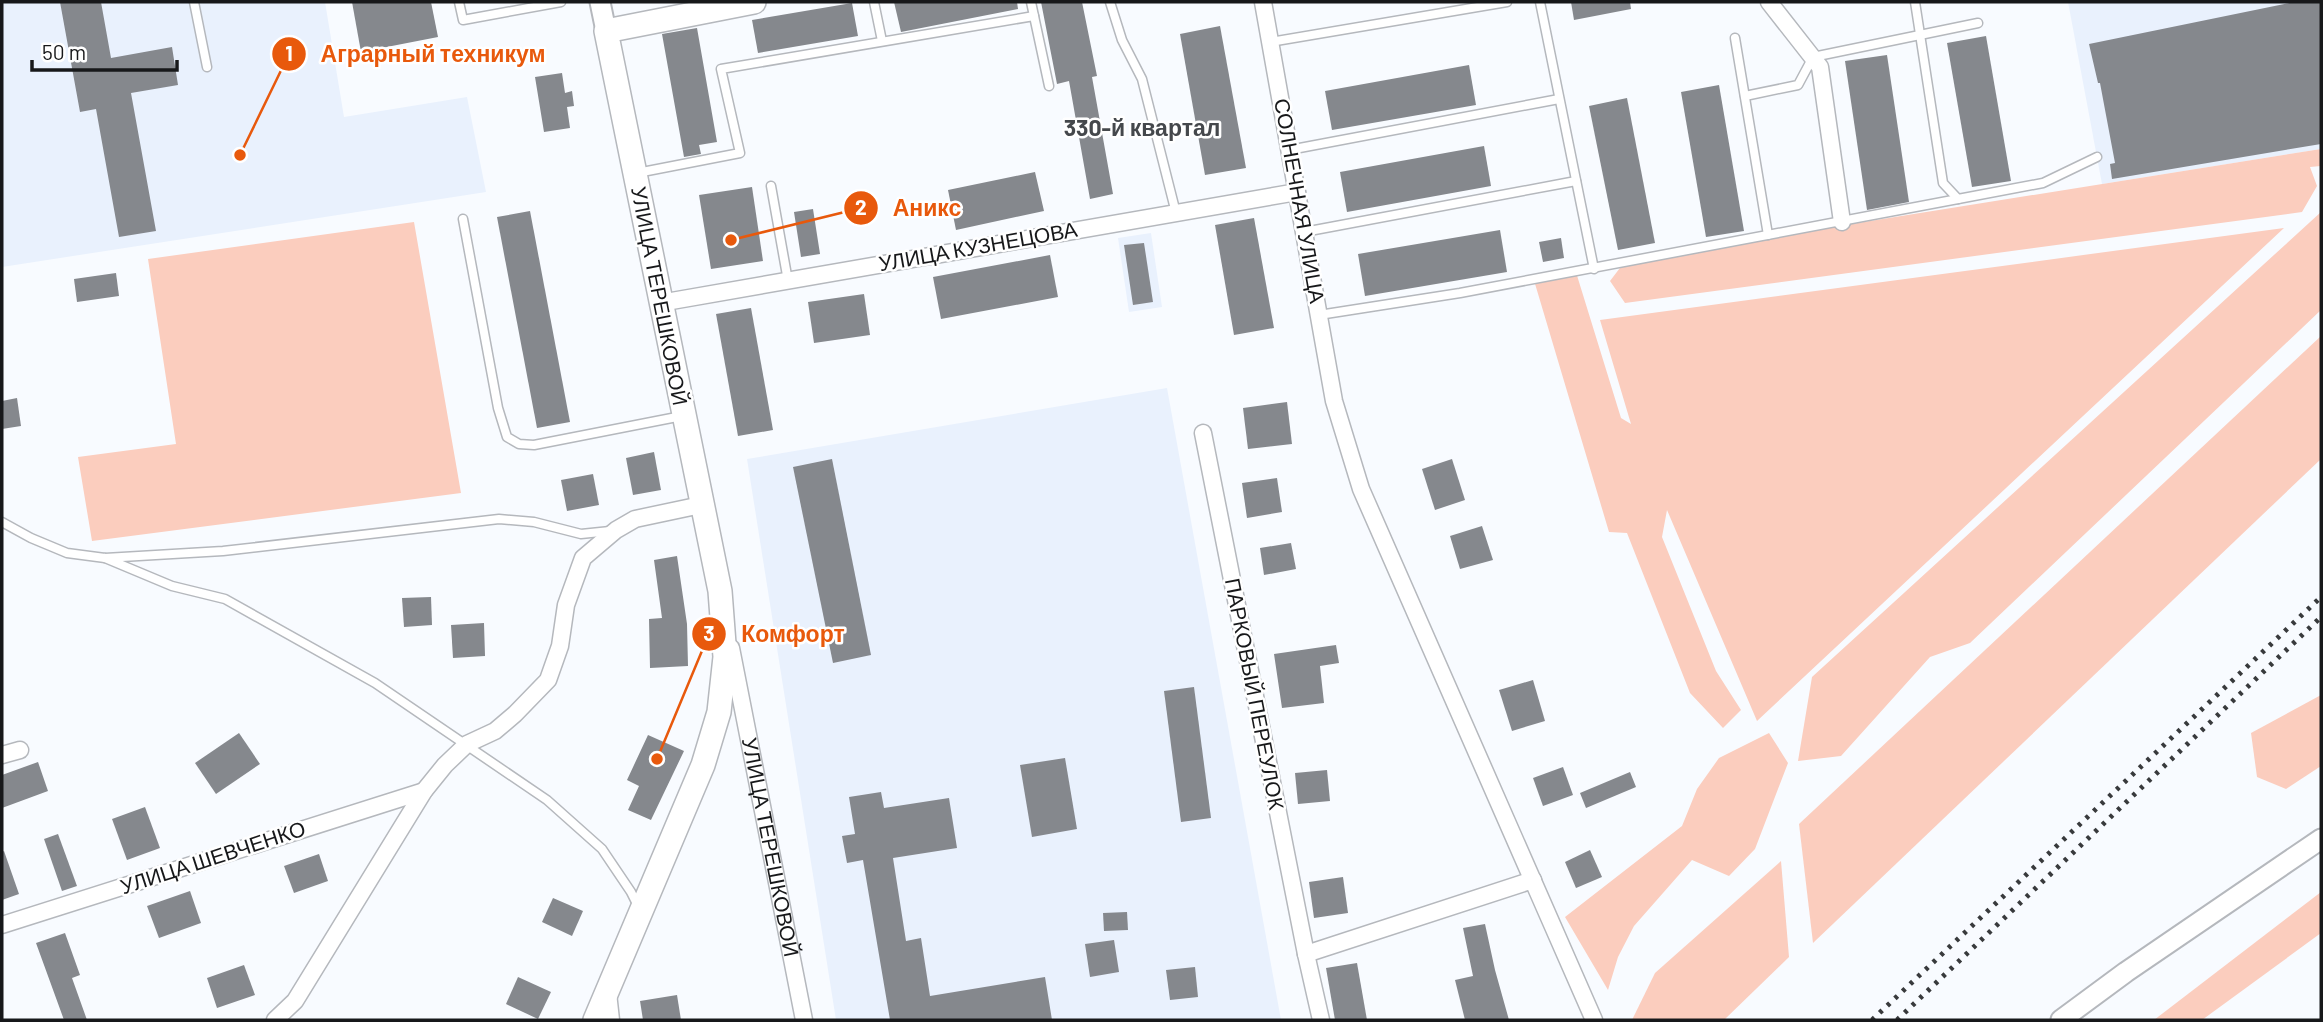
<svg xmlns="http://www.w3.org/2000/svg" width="2323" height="1022" font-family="Barlow,sans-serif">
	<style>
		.built { fill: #e9f1fd }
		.green { fill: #fbcdbe }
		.building { fill: #85888d }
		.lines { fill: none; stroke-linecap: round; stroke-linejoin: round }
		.service-casing { stroke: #b5b8bd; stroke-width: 11 }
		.minor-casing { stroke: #b5b8bd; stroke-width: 19 }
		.tertiary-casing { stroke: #b5b8bd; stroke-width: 23 }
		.secondary-casing { stroke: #b5b8bd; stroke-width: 26 }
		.service { stroke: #fff; stroke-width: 8 }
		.minor { stroke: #fff; stroke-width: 16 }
		.tertiary { stroke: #fff; stroke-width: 19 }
		.secondary { stroke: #fff; stroke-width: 23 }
		.rail { stroke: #383a3c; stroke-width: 5; stroke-dasharray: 3.5 7; stroke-linecap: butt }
		.labels { text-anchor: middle; stroke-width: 5; stroke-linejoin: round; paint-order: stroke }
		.street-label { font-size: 21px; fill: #17181a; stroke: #fff }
		.neighbourhood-label { font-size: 23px; font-weight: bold; fill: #45484c; stroke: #fff }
		.leader { fill: none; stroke: #e8590c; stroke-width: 2.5 }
		.callout-dot { fill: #e8590c; stroke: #fff; stroke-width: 2.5 }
		.mark-label { font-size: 21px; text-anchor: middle; font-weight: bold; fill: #fff }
		.callout-label { font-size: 23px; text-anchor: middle; font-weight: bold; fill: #e8590c; stroke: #fff; stroke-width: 5; stroke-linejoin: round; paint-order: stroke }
	</style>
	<rect width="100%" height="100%" fill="#f8fbff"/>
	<!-- built -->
	<g class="built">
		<path d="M2,2H325L344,117L467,97L486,192L2,267Z"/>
		<path d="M2068,2H2321V149L2102,184Z"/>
		<path d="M1151,233L1162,307L1129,312L1118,238Z"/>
		<path d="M1167,388L1281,1020H836L747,459Z"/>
	</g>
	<!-- green -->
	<g class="green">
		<path d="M2321,149V166L2310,167L2317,186L2302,212L1625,303L1610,281L1626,260Z"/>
		<path d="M2321,212V310L1970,643L1930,657L1841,756L1798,761L1812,677Z"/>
		<path d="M414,222L461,493L92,541L78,457L176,444L148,259Z"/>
		<path d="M2284,228L1757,721L1667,510L1662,537L1716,671L1741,710L1723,728L1690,693L1627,533L1609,532L1533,277L1575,269L1621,418L1631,424L1600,320Z"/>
		<path d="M2321,336V459L1813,943L1799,824Z"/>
		<path d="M2321,695V766L2286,789L2257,777L2251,733Z"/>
		<path d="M1769,733L1788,763L1755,849L1729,876L1692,860L1634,926L1618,957L1608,990L1565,917L1682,826L1697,789L1719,758Z"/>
		<path d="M1781,861L1789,957L1724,1020H1632L1655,973Z"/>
		<path d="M2321,892V933L2202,1020H2154Z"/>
	</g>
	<!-- building -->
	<g class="building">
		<path d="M60,2H101L111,58L172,47L178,85L131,93L156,231L119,237L96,109L80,112Z"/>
		<path d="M352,2H431L438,37L361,52Z"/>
		<path d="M894,2H1017L1018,9L901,32Z"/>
		<path d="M1041,2H1082L1097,76L1092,77L1113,194L1090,199L1069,81L1057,84Z"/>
		<path d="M1571,2H1630L1631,9L1574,20Z"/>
		<path d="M2294,2H2321V144L2112,179L2110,164L2115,163L2100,83H2098L2089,44Z"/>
		<path d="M852,3L858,36L758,53L752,20Z"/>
		<path d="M1220,26L1246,168L1205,175L1180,34Z"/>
		<path d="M697,28L717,142L699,145L701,154L684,157L662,34Z"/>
		<path d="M1986,36L2011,181L1972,187L1947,43Z"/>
		<path d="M1887,55L1909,202L1867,210L1845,61Z"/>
		<path d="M1469,65L1476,105L1332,130L1325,91Z"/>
		<path d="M562,73L565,93L572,91L574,106L567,107L570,128L544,132L535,77Z"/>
		<path d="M1719,85L1744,231L1706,237L1681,92Z"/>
		<path d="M1627,98L1655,243L1618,250L1589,106Z"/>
		<path d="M1484,146L1491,186L1347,212L1340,172Z"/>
		<path d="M1035,172L1044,211L956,230L948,190Z"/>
		<path d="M752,187L763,261L711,269L699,195Z"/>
		<path d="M813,209L820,254L801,257L794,212Z"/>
		<path d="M530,211L570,422L537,428L497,217Z"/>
		<path d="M1254,218L1274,328L1234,335L1215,225Z"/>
		<path d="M1500,230L1507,272L1365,296L1358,254Z"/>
		<path d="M1561,238L1564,258L1543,262L1539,242Z"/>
		<path d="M1144,243L1153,302L1133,305L1124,245Z"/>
		<path d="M1050,255L1058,297L941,319L933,277Z"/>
		<path d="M116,273L119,296L77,302L74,279Z"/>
		<path d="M864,294L870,335L814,343L808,302Z"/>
		<path d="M751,308L773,430L738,436L716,314Z"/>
		<path d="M17,398L21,426L2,429V401Z"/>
		<path d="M1287,402L1292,444L1248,449L1243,408Z"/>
		<path d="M654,452L661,490L633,495L626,458Z"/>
		<path d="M832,459L871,655L833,663L793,467Z"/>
		<path d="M1452,459L1465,500L1435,510L1422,469Z"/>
		<path d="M593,474L599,505L567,511L561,480Z"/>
		<path d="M1277,478L1282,512L1247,518L1242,483Z"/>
		<path d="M1482,526L1493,560L1460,569L1450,536Z"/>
		<path d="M1291,543L1296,569L1264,575L1260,548Z"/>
		<path d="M677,556L687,624L688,666L650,668L649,619L662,618L654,560Z"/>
		<path d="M431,597L432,625L404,627L402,598Z"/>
		<path d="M484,623L485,656L453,658L451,625Z"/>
		<path d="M1336,645L1339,663L1320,666L1324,703L1282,708L1274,654Z"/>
		<path d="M1533,680L1545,721L1512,731L1499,690Z"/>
		<path d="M1194,687L1211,818L1181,822L1164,691Z"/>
		<path d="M239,733L260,764L216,794L195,763Z"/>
		<path d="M648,735L684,751L651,820L628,810L639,786L627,780Z"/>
		<path d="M1065,758L1077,829L1032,837L1020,765Z"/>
		<path d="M38,762L48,791L2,808V775Z"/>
		<path d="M1563,767L1573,795L1543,806L1533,778Z"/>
		<path d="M1327,770L1330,801L1298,804L1295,773Z"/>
		<path d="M1630,772L1636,787L1586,808L1580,793Z"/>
		<path d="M881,792L884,808L949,798L957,848L893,858L906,941L921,938L930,996L1045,977L1052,1020H890L863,860L847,863L842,836L855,834L849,797Z"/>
		<path d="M145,807L160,848L127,860L112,819Z"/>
		<path d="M58,834L77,886L62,891L44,839Z"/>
		<path d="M1590,850L1602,877L1576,888L1565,862Z"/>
		<path d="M4,851L19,894L2,900V852Z"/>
		<path d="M319,854L328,881L294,893L284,866Z"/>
		<path d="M1343,877L1348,913L1314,918L1309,882Z"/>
		<path d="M190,891L201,923L159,938L147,906Z"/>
		<path d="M553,898L583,911L572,936L542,922Z"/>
		<path d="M1127,912L1128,930L1104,931L1103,913Z"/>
		<path d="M1485,924L1495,970L1509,1020H1465L1455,980L1473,976L1463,928Z"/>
		<path d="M65,933L80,975L72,978L87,1020H64L36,943Z"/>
		<path d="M1114,940L1119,972L1090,977L1085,944Z"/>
		<path d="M1357,963L1367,1020H1335L1326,968Z"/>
		<path d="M244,965L255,995L217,1008L207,978Z"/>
		<path d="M1195,967L1198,997L1170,1000L1166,970Z"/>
		<path d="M518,977L551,992L538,1019L506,1004Z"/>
		<path d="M677,995L681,1020H643L640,1001Z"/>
	</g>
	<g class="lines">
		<!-- service casing -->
		<g class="service-casing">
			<g id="service">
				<path d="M194,2L207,67"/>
				<path d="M459,2L463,20L561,2"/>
				<path d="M874,2L882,41"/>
				<path d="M1031,2L1049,86"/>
				<path d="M1110,2L1122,40L1142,79L1176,213"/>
				<path d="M1540,2L1594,269"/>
				<path d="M1915,2L1943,183L1958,199L2043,183L2097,157"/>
				<path d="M1735,38L1768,235"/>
				<path d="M1270,42L1507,2"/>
				<path d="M1745,96L1798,85L1813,57L1978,23"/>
				<path d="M1289,150L1559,99"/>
				<path d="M637,173L740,153L721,69L1034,16"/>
				<path d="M771,186L788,281"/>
				<path d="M463,219L498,408L507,437L519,444L534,445L682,416"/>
				<path d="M1304,232L1576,181"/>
				<path d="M1319,315L1460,293L1958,199"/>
				<path d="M2,522L31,538L67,553L105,558L223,551L499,519L534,522L581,534L610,531"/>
				<path d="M105,558L172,586L225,599L375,683L547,800L602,849L631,892L638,906"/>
			</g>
		</g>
		<!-- minor casing -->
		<g class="minor-casing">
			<g id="minor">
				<path d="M1263,2L1334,401L1361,489L1594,1020"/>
				<path d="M1769,2L1820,67L1842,222"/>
				<path d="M660,303L1297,192"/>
				<path d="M1203,433L1306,954L1321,1020"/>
				<path id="s1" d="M731,648L804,1020"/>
				<path d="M2,755L20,750"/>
				<path d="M2,925L424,791"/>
				<path d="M1306,954L1533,880"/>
				<path d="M608,993L611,1020"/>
				<path d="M275,1020L295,1001L424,791L445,765L467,744L495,731L515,714L548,680L560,646L566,605L583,558L616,530L635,519L701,505"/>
			</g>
		</g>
		<!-- tertiary casing -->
		<g class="tertiary-casing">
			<g id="tertiary">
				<path d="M600,2L606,31"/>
				<path d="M2061,1020L2126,972L2321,839"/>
			</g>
		</g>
		<!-- secondary casing -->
		<g class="secondary-casing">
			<path id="secondary" d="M595,1020L703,765L719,712L725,657L720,591L606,31L754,2"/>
		</g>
		<!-- service -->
		<use href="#service" class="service"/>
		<!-- minor -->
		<use href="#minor" class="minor"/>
		<!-- tertiary -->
		<use href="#tertiary" class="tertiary"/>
		<!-- secondary -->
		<use href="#secondary" class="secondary"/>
		<!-- rail -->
		<g class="rail">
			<path d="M1872,1020L2321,597"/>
			<path d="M1897,1020L2321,617"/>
		</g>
	</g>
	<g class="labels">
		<!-- street labels -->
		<g class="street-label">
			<text transform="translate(1299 201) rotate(80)" y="7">СОЛНЕЧНАЯ УЛИЦА</text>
			<text transform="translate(978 247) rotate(-10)" y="7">УЛИЦА КУЗНЕЦОВА</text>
			<text transform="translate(659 296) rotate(79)" y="7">УЛИЦА ТЕРЕШКОВОЙ</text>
			<text transform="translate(1254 694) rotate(79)" y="7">ПАРКОВЫЙ ПЕРЕУЛОК</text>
			<text dy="7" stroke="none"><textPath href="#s1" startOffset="203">УЛИЦА ТЕРЕШКОВОЙ</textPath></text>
			<text transform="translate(213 858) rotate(-18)" y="7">УЛИЦА ШЕВЧЕНКО</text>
		</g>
		<!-- neighbourhood labels -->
		<g class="neighbourhood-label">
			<text x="1142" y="136">330-й квартал</text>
		</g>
	</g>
	<!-- callouts -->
	<path class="leader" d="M240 155L289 54M731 240L861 208M657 759L709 634"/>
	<g class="callout-dot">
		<circle cx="240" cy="155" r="7"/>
		<circle cx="731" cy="240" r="7"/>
		<circle cx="657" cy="759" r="7"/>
		<circle cx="289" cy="54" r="18"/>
		<circle cx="861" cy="208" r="18"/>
		<circle cx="709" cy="634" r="18"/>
	</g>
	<g class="mark-label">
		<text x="289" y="61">1</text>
		<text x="861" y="215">2</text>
		<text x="709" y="641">3</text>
	</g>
	<g class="callout-label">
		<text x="433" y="62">Аграрный техникум</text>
		<text x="927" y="216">Аникс</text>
		<text x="793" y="642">Комфорт</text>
	</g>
	<!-- border -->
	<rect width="2323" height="1022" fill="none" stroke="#17181a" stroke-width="7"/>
	<!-- scale -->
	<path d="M32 60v10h145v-10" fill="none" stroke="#17181a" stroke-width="3.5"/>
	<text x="42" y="60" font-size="21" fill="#17181a" stroke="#ffffff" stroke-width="5" paint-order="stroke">50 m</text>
</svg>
